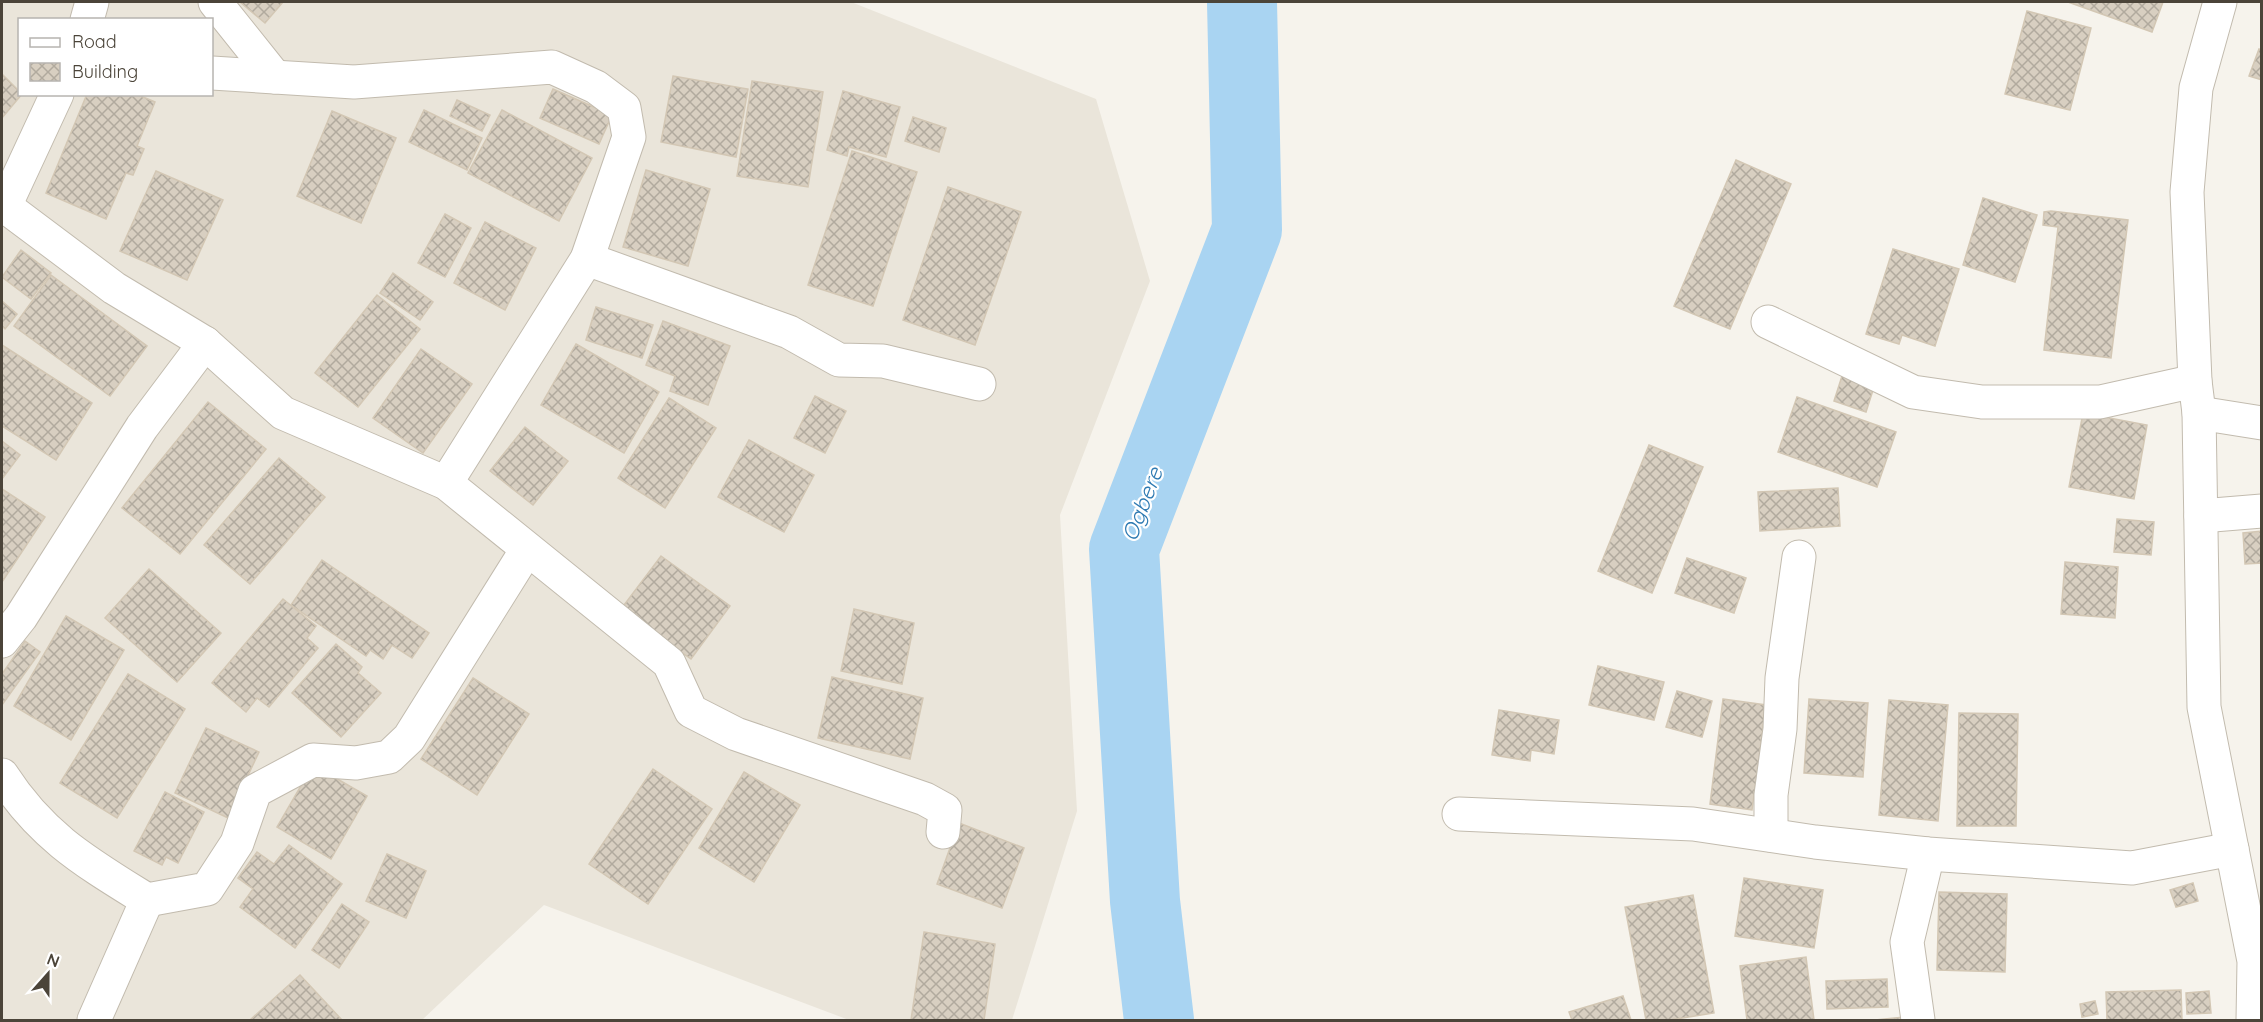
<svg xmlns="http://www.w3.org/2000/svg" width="2263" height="1022" font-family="Quicksand,sans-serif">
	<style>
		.residential { fill: #eae5da; fill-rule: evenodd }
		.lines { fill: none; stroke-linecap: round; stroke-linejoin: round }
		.river { stroke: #a9d4f2; stroke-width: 70 }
		.building { fill: url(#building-cross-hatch); stroke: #d3c7b4; stroke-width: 1.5 }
		.minor-casing { stroke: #c2bbae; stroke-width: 35 }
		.minor { stroke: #fff; stroke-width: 33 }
		.labels { text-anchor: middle; stroke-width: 4.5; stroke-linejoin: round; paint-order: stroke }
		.water-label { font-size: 22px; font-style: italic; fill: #2e7ab2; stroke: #fff }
	</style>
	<defs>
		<pattern id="building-cross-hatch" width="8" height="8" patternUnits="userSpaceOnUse" patternTransform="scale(1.5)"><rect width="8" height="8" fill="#d8cfc1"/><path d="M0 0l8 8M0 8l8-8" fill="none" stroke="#b1aa9e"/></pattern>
	</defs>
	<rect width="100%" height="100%" fill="#f6f3ec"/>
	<!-- residential -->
	<path class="residential" d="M2,2H851L1096,99L1150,281L1060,515L1077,811L1012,1020H849L544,905L422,1020H2ZM20,20H212V94H20Z"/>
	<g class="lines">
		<!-- river -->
		<path class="river" d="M1159,1020L1145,901L1124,549L1247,230L1242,2"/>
	</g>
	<!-- building -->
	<g class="building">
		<path d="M240,2H283L265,23Z"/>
		<path d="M2068,2H2163L2152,32Z"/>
		<path d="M2027,11L2091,28L2070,110L2005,94Z"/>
		<path d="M2259,49L2262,50V80L2249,76Z"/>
		<path d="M2,74L22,94L2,118Z"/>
		<path d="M673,76L748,89L736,157L661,142Z"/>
		<path d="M752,81L823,92L808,187L737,176Z"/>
		<path d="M553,89L612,115L599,144L540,118Z"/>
		<path d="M843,91L900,107L886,157L849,147L847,156L827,150Z"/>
		<path d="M87,94H136L155,102L137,146L144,149L133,175L126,173L106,219L46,193Z"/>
		<path d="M457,100L490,115L482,131L450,116Z"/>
		<path d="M424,110L482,138L467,170L409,142Z"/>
		<path d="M502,110L592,158L559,221L468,173Z"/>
		<path d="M332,111L396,138L361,223L297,196Z"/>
		<path d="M913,117L946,128L939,152L905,141Z"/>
		<path d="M852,151L917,172L873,306L808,285Z"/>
		<path d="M1736,160L1791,184L1730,329L1674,306Z"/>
		<path d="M646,170L710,189L688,266L623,247Z"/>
		<path d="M156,171L223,200L187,280L120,251Z"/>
		<path d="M948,187L1021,212L975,345L903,320Z"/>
		<path d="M1983,198L2037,215L2015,282L1963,265Z"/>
		<path d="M2051,211L2128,220L2111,358L2044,350L2058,227L2043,225L2044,212Z"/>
		<path d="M445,214L471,228L445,277L418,263Z"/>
		<path d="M485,222L536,248L505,310L454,283Z"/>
		<path d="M1893,249L1959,269L1935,346L1902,335L1899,344L1866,334Z"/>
		<path d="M21,250L51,273L31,299L2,277Z"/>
		<path d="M393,273L433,302L420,320L380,293Z"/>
		<path d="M51,275L147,346L110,396L14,326Z"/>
		<path d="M377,295L420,329L358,407L315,373Z"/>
		<path d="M2,301L17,314L5,329L2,326Z"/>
		<path d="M596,307L653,325L642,358L586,340Z"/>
		<path d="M663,321L730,346L708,405L670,391L675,376L646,365Z"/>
		<path d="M576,344L659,392L624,453L541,405Z"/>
		<path d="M2,345L92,403L56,460L2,426Z"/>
		<path d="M421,349L472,384L423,453L373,418Z"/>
		<path d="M1842,376L1874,387L1866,412L1834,401Z"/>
		<path d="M815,396L846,411L825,453L794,438Z"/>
		<path d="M1797,397L1896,432L1877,487L1778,452Z"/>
		<path d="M669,398L716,428L665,508L618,478Z"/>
		<path d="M208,402L266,449L180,554L122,508Z"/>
		<path d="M2083,413L2147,425L2134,499L2069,487Z"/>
		<path d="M525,427L568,461L533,505L490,471Z"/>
		<path d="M749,440L814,475L784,532L718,497Z"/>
		<path d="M2,441L20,455L2,479Z"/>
		<path d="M1649,445L1703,467L1652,593L1598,571Z"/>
		<path d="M279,458L325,497L250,584L204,545Z"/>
		<path d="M1838,488L1840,526L1760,531L1758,492Z"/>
		<path d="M2,489L45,517L2,582Z"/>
		<path d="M2117,519L2154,522L2151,555L2114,552Z"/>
		<path d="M2262,531V563L2245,564L2243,533Z"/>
		<path d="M661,556L730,606L691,659L621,609Z"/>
		<path d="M1687,558L1746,578L1734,613L1675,593Z"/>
		<path d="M322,560L429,633L412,658L392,645L383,659L370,650L366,656L291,605Z"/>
		<path d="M2065,562L2118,567L2115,618L2061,614Z"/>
		<path d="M149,569L221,633L177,682L105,618Z"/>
		<path d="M283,599L316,626L307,638L318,648L269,707L257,698L246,712L212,683Z"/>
		<path d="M854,609L914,623L902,684L841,671Z"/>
		<path d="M66,616L124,650L71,740L14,706Z"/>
		<path d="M25,641L40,652L2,705V674Z"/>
		<path d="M336,644L362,667L358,673L381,693L341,737L292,693Z"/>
		<path d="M1598,666L1664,682L1654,720L1589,705Z"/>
		<path d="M128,674L185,709L117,818L60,783Z"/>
		<path d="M832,677L923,698L910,759L818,738Z"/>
		<path d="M473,678L529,714L477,795L421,759Z"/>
		<path d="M1677,691L1712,701L1702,737L1666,727Z"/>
		<path d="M1723,699L1766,705L1752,810L1710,804Z"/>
		<path d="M1809,699L1868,703L1863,777L1804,773Z"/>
		<path d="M1889,700L1948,705L1938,821L1879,815Z"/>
		<path d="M1499,710L1559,720L1554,754L1531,750L1530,761L1492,755Z"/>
		<path d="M1959,713L2018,714L2016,826H1957Z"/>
		<path d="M206,728L259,752L228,818L175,793Z"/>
		<path d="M313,765L367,796L331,859L277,827Z"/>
		<path d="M653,769L712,809L648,904L589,864Z"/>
		<path d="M744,772L800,805L754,882L699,848Z"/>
		<path d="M165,792L204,812L178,863L166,857L162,865L134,851Z"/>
		<path d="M959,823L1024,848L1002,908L937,884Z"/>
		<path d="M289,845L342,884L295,948L240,907L253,889L238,878L257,852L274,864Z"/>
		<path d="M387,854L426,871L406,918L366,901Z"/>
		<path d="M1744,878L1823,890L1814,948L1735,936Z"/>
		<path d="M2193,883L2198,901L2176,907L2170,890Z"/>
		<path d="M1939,892L2007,894L2005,972L1937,970Z"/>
		<path d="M1693,895L1714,1013L1670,1020H1646L1625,907Z"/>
		<path d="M342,904L369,922L339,968L312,950Z"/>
		<path d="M924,932L995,944L984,1020H911Z"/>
		<path d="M1806,957L1814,1020H1747L1740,966Z"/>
		<path d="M300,975L342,1020H250Z"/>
		<path d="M1887,979L1888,1007L1827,1009L1826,981Z"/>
		<path d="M2181,990L2182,1020H2107L2106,992Z"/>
		<path d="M2209,991L2211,1013L2187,1014L2186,993Z"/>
		<path d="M1623,996L1631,1020H1572L1569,1012Z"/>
		<path d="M2095,1001L2098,1014L2082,1017L2080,1004Z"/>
		<path d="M1914,1016V1020H1875Z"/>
	</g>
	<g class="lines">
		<!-- minor casing -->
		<g class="minor-casing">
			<g id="minor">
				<path d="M215,2L275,77"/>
				<path d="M2220,2L2196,88L2187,192L2195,381L2199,413L2204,707L2254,961L2253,1020"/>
				<path d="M87,20L92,2"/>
				<path d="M212,73L354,82L552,67L596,87L624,108L629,137L587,259L446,483"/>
				<path d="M2,204L114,288L205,343L283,413L446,483L669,663L691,711L736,734L925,799L945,810L943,832"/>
				<path d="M5,206L57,94"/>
				<path d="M587,259L789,332L839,360L883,361L979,384"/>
				<path d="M1768,322L1913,392L1982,402H2100L2195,381"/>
				<path d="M2199,413L2262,423"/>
				<path d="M2201,516L2262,511"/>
				<path d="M2,641L21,617L142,427L205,343"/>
				<path d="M2,775C42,837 86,862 147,900L207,889L237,843L255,791L313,760L356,763L389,757L409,738L526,551"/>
				<path d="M1459,814L1693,824L1815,842L1928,854L2132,868L2232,849"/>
				<path d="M1771,835V795L1780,729L1782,678L1799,557"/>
				<path d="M94,1020L147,900"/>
				<path d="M1918,1020L1907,942L1928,854"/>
			</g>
		</g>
		<!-- minor -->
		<use href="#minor" class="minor"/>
	</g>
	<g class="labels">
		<!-- water labels -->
		<g class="water-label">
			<text transform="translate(1142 504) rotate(-69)" y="8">Ogbere</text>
		</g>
	</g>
	<!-- border -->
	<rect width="2263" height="1022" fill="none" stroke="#4b4439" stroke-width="6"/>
	<!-- legend -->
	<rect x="18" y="18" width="195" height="78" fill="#ffffff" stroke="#b7b4b0" stroke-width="1.5"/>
	<rect x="30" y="38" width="30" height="9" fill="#ffffff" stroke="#b7b4b0" stroke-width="1.5"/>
	<text x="72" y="48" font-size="18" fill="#4b4439">Road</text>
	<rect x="30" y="63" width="30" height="18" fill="url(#building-cross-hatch)" stroke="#b7b4b0" stroke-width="1.5"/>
	<text x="72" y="78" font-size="18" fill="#4b4439">Building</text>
	<!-- north arrow -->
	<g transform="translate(48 974) rotate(21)" stroke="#ffffff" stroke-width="4.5" paint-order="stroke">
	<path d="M0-4.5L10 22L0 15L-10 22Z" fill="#4b4439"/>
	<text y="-9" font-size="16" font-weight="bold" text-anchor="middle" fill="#4b4439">N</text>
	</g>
</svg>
